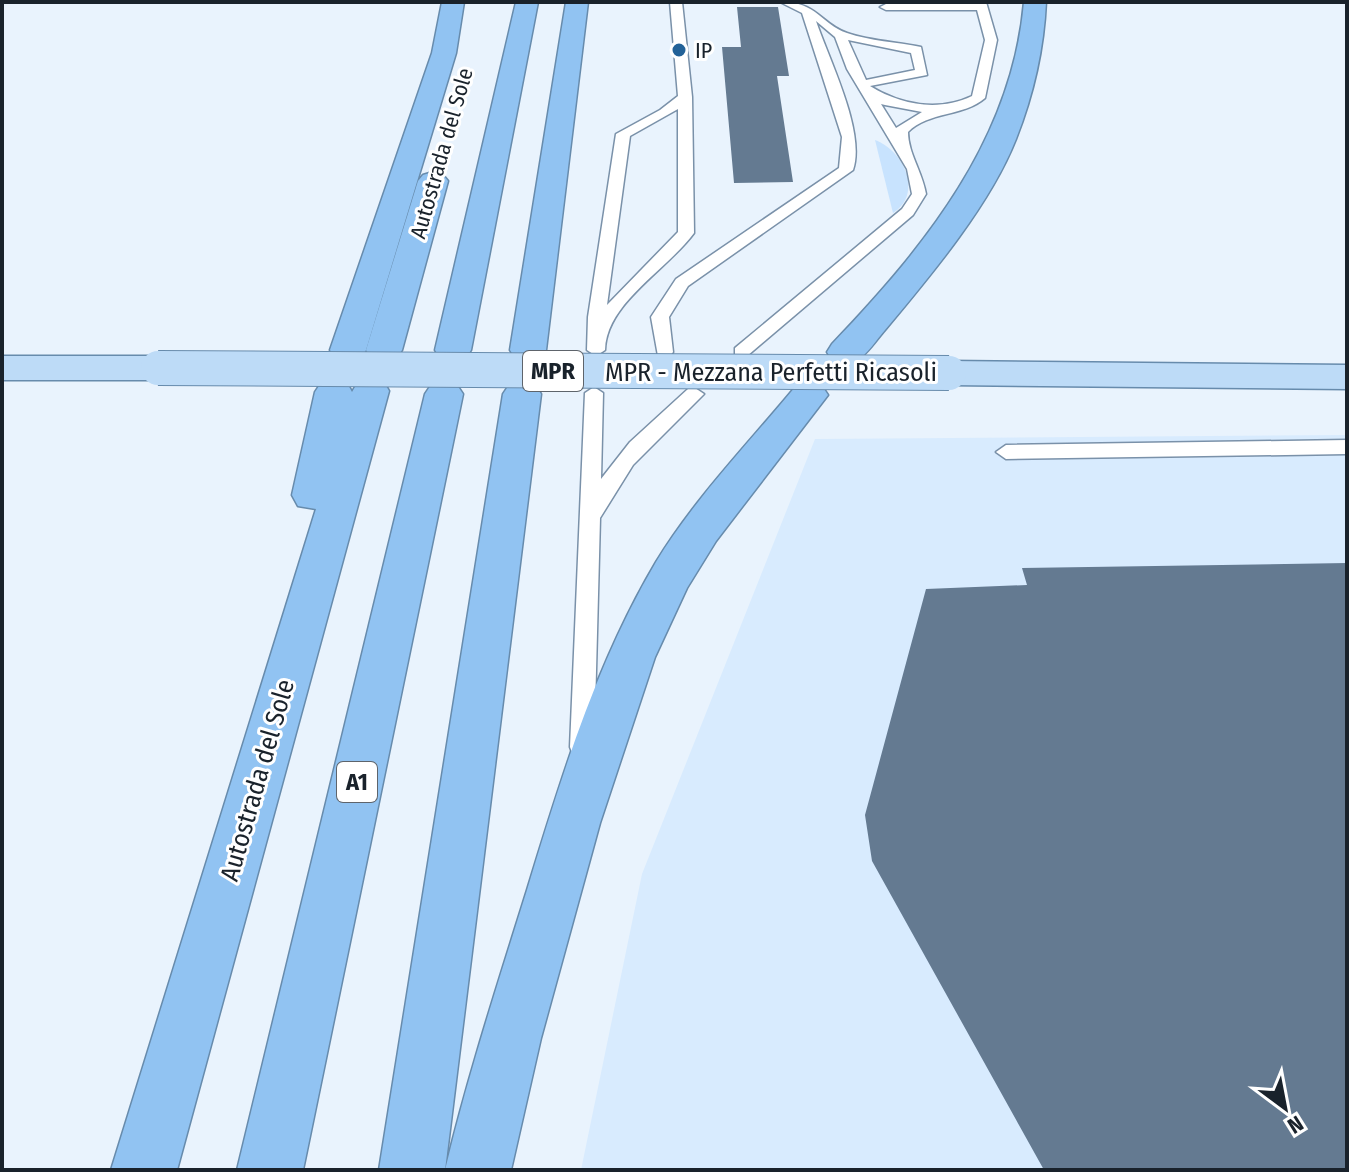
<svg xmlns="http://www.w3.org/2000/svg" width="1349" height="1172" font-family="'Fira Sans Condensed',sans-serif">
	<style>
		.built { fill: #d8ebfe }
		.green { fill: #c8e3fe }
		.building { fill: #647a91 }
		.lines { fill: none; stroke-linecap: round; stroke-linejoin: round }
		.lane-casing { stroke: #7a91a9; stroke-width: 3 }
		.primary-casing { stroke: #678bac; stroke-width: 3 }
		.highway-casing { stroke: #678bac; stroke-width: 3 }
		.lane { fill: #fff; fill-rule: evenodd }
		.primary { fill: #bddbf7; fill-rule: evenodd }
		.highway { fill: #91c3f2; fill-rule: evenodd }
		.primary-bridge-casing { stroke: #678bac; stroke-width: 36; stroke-linecap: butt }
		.primary-bridge { stroke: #bddbf7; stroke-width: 34 }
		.poi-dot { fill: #236298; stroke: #fff; stroke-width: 3 }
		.labels { text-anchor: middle; stroke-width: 6; stroke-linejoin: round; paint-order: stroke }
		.far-poi-label { font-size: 22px; fill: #19222b; stroke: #fff; text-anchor: start }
		.far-street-label { font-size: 22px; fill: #19222b; stroke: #fff }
		.shield { fill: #fff; stroke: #5e646b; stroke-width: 2 }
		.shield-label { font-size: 24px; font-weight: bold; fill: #19222b }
		.street-label { font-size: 26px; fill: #19222b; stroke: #fff }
	</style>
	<rect width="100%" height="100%" fill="#e9f3fd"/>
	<!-- built -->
	<path class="built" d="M1347,435V1170H581L642,874L815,439Z"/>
	<!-- green -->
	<path class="green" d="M875,140C903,150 924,193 893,213Z"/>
	<!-- building -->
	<g class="building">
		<path d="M737,7H778L789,76H777L793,182L734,183L722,47H741Z"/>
		<path d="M1347,563V1170H1044L872,861L865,815L926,589L1027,585L1022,568Z"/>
	</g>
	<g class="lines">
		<!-- lane casing -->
		<g class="lane-casing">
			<g id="lane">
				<path d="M670,2H682L692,97L694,233C667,270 606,303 605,350L596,356L587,350L588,317L616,134L660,110L678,96ZM678,109V232L607,305L630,136Z"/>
				<path d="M780,2C819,2 820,24 847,33C870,41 897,42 921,47L927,75L870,86C901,105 938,112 972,96L985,40L977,10H886L880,7L886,4L986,2L997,40L985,98C963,117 929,111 908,132C908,153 922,171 926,194L913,215L747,356H735V348L902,209L912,194L907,169L847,69L835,37L816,21C829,60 866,132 853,170L688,286L669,317L673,352L670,356H658L651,317L676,279L839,168L842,137L802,13ZM848,40L911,53L915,70L866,80ZM881,104L885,105L922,112L896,128Z"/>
				<path d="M594,387L603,393L601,479L630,442L688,389L695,388L704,394L633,465L600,518L594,747L591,755L582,759L573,755L570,747L585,393Z"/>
				<path d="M1347,440V454L1006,459L996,452L1006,445Z"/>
			</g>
		</g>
		<!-- primary casing -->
		<g class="primary-casing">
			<g id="primary">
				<path d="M2,356H158L171,359L176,368L171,377L158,380H2Z"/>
				<path d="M949,361L1347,365V389L949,385L936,382L931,373L936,364Z"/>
			</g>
		</g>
		<!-- highway casing -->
		<g class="highway-casing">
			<g id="highway">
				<path d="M442,2H464L456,53L366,350L361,358L348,362L335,358L330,350L432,53Z"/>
				<path d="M516,2H538L471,350L466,358L453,362L440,358L435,350Z"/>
				<path d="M566,2H588L546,350L541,358L528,362L515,358L510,350Z"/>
				<path d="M1024,2H1046C1044,48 1033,96 1016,139C990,205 931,275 885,330C877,339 867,355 856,361C848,365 841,363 832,360L827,352L832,344C925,247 1012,140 1024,2Z"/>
				<path d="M433,172L443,175L448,181L402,350L397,358L384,362L371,358L366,350L418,181L423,175Z"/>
				<path d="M371,378L384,382L389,391L177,1170H111L316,509L298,506L292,495L315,392L321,383L334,379L347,383L352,392L358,382Z"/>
				<path d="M444,381L457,385L463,394L303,1170H237L425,394L431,385Z"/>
				<path d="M522,381L535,385L541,394L445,1170H379L503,394L509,385Z"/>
				<path d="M809,382L822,386L828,395L716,541L687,588L655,657L600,823L541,1038L511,1170H445C468,1075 498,983 527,890C561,778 596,663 656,562C695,498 748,444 796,386Z"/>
			</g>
		</g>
		<!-- lane -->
		<use href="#lane" class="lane"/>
		<!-- primary -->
		<use href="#primary" class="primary"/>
		<!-- highway -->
		<use href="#highway" class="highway"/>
		<!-- primary-bridge casing -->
		<g class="primary-bridge-casing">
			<path id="primary-bridge" d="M158,368L949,373"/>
		</g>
		<!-- primary-bridge -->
		<use href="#primary-bridge" class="primary-bridge"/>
	</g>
	<!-- markers -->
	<circle class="poi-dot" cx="679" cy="50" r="8"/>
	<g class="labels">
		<!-- far-poi labels -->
		<g class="far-poi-label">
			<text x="695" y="58">IP</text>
		</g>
		<!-- far-street labels -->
		<g class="far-street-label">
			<text transform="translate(441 153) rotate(-74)" y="8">Autostrada del Sole</text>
		</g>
		<!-- shield labels -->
		<g class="shield">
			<rect x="523" y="351" width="60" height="40" rx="6"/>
			<rect x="337" y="762" width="40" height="40" rx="6"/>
		</g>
		<g class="shield-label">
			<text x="553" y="379">MPR</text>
			<text x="357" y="790">A1</text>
		</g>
		<!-- street labels -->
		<g class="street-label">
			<text x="771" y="381">MPR - Mezzana Perfetti Ricasoli</text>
			<text transform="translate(257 780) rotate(-74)" y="9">Autostrada del Sole</text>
		</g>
	</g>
	<!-- border -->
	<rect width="1349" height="1172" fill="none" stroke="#19222b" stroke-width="8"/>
	<!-- north arrow -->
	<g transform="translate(1285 1108) rotate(148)" stroke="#ffffff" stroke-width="6" paint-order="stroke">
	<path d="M0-6L14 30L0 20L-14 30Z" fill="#19222b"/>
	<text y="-12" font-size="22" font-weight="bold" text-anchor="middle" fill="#19222b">N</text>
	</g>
</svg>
